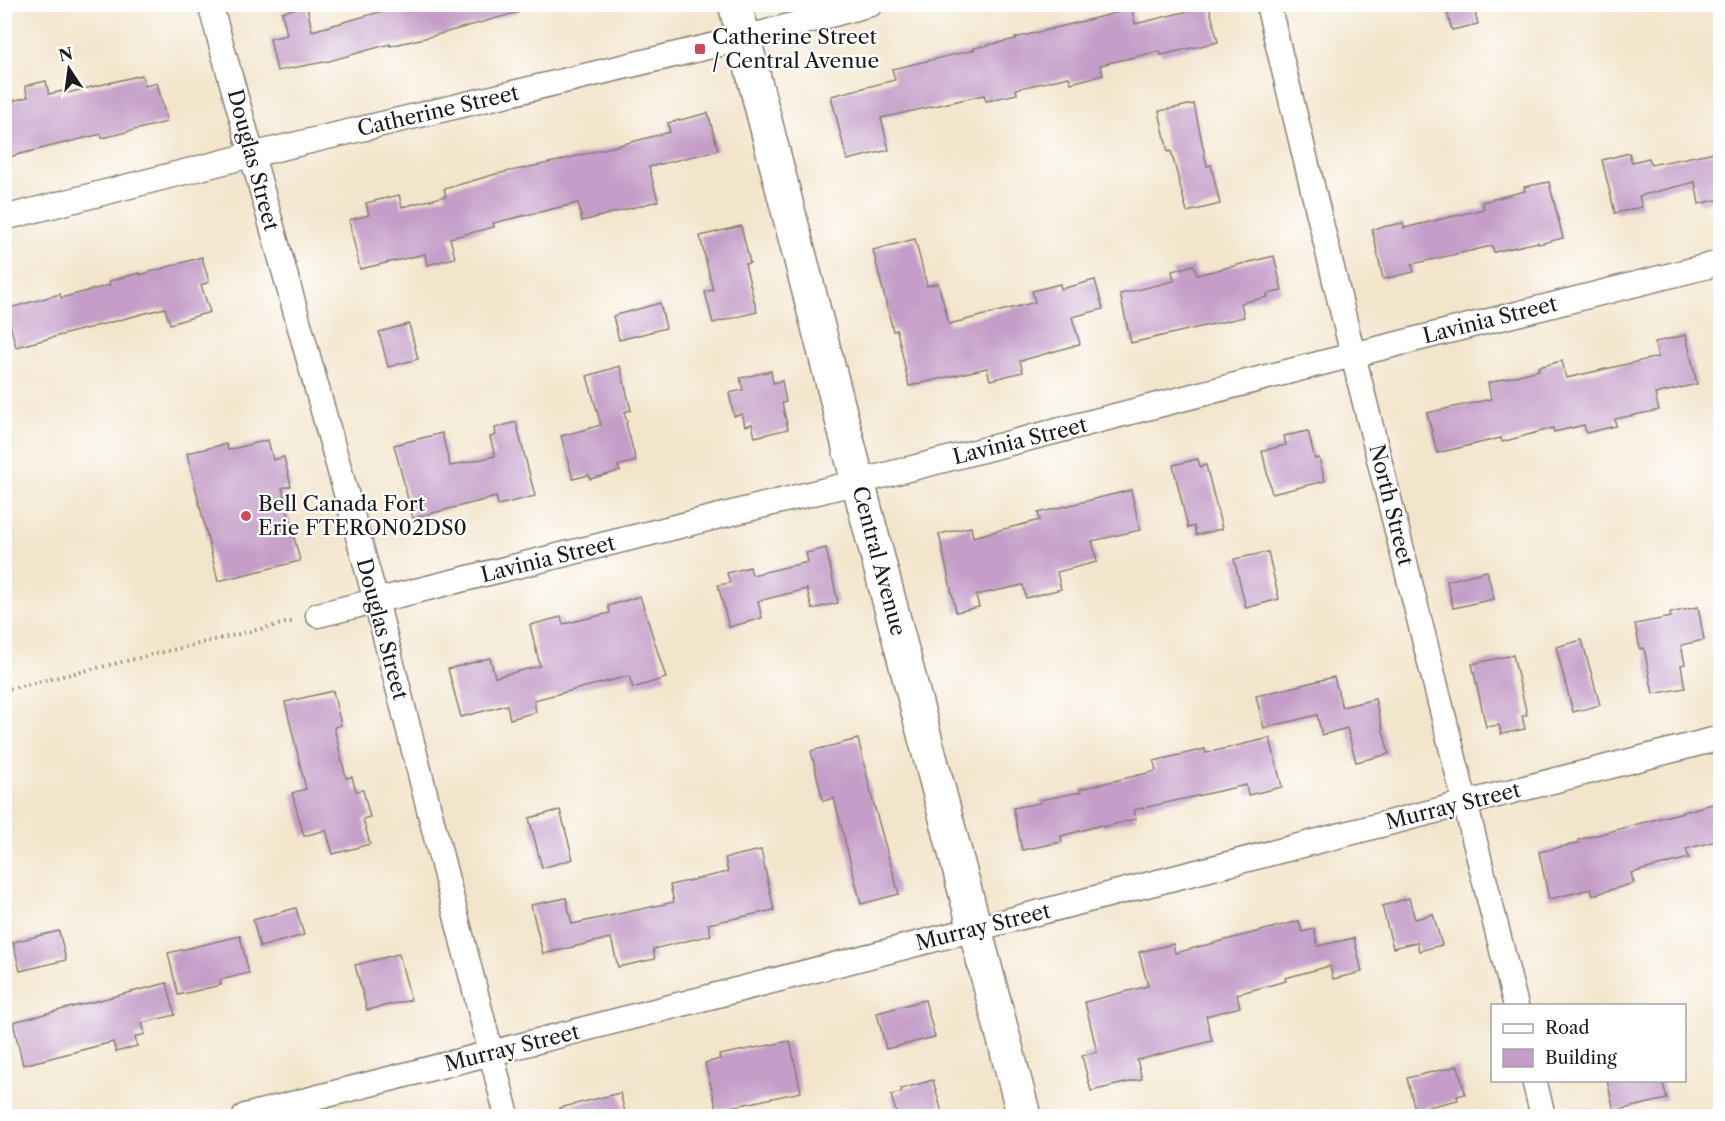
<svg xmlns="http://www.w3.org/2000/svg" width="1725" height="1121" font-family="'Libre Caslon Text',serif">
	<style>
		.building { fill: #c49ec8 }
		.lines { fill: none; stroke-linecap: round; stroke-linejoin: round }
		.street-casing { stroke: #888074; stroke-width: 27 }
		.secondary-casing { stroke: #888074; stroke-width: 36 }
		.path { stroke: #888074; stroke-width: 4; stroke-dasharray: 1.5 4.5; stroke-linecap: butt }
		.street { stroke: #fff; stroke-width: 24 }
		.secondary { stroke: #fff; stroke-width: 33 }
		.poi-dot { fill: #d1495b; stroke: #fff; stroke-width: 2 }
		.labels { text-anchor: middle; stroke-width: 4.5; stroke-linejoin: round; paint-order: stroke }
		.poi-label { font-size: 21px; fill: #1c1c1c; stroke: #fff; text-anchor: start }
		.street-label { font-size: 21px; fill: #1c1c1c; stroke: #fff }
	</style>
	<rect width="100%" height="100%" fill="#fff"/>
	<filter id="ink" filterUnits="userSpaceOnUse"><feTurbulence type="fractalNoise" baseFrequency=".0167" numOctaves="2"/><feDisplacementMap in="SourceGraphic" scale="12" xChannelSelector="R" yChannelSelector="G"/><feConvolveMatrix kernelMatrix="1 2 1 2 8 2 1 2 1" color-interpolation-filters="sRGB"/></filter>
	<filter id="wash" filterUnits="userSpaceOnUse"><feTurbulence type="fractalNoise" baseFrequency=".008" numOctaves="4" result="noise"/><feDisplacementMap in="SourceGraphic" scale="24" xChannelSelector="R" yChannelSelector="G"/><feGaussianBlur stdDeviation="1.35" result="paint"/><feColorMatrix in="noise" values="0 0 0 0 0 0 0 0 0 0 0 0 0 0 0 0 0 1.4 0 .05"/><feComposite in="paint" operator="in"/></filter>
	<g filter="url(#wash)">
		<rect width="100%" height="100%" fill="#f3e5cc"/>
		<g id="blocks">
			<!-- building -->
			<g class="building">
				<path d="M408,4H518L519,12L429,37L390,46V44L329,61L277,71L270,39L287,35L282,12L307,6L312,31Z"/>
				<path d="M1445,4H1473L1478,24L1452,30Z"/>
				<path d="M1209,6L1218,42L1161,55L1160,51L1100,65L1103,75L1071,83L1069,77L1016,89L1017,94L986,101L984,95L881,118L889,150L847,160L831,96L895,80L892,69L974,50V48L1016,39L1015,38L1132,9L1135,24Z"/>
				<path d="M142,75L145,86L157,83L167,122L102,138L101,134L4,158V103L28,97L25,86L46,81L49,94L63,91V94Z"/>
				<path d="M1194,104L1207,166L1211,165L1220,204L1187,212L1171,151L1168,152L1159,111Z"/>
				<path d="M708,113L718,150L649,167L658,201L582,221L578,203L493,223L494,227L450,238L455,258L427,265L425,254L360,269L349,220L369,215L366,203L399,195L402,207L446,196L444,189L496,174L558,161L670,132L668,123Z"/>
				<path d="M1720,151V199L1699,204L1695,182L1639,196L1642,207L1615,213L1602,160L1629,153L1632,162L1649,158L1651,165Z"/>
				<path d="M1549,182L1563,238L1539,244L1538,242L1494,252L1492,246L1412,264L1414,272L1383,279L1372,229L1403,223L1404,228L1484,209L1482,202L1525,191L1524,187Z"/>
				<path d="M741,226L750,263L745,264L757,312L713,323L705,292L713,290L700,236Z"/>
				<path d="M915,239L927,286L938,283L949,324L1032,303L1035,302L1032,291L1060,284L1061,289L1095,280L1103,309L1072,317L1080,344L1020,361L1023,372L990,380L987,368L909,386L897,330L893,331L873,250Z"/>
				<path d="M1274,256L1282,291L1267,294L1268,297L1241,303L1244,317L1131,343L1120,294L1174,281L1172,271L1194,265L1197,275Z"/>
				<path d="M202,257L209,282L201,285L210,312L170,324L165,308L16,347L6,309L60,294L61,298L110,285L109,281L140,273V275Z"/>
				<path d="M660,303L666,328L619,340L613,316Z"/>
				<path d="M409,324L418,359L388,367L379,332Z"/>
				<path d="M1686,335L1697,384L1655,394L1659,410L1615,419L1616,426L1586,433L1584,425L1554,432L1553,428L1502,442L1501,438L1437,453L1427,413L1491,399L1488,383L1539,370L1538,367L1562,361L1566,378L1658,357L1655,342Z"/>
				<path d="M620,366L631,410L624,412L627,422L626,423L636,461L618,466L620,471L590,479L589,475L573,479L561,436L601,425L587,376Z"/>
				<path d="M771,371L773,383L782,381L786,402L782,403L788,429L755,437L752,424L745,426L742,414L734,416L729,393L743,390L740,378Z"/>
				<path d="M516,422L535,496L498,505L496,497L413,518L394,445L442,433L450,466L495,456L490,437L496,435L495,428Z"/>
				<path d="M1308,431L1315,459L1319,458L1325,481L1272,494L1262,451L1286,445L1284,436Z"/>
				<path d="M268,440L273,460L284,457L291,486L282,488L300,561L218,581L187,453L226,444L228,450Z"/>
				<path d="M1198,459L1200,467L1206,465L1222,529L1196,535L1194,526L1188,528L1173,465Z"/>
				<path d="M1131,490L1140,530L1092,541L1097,562L1057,572L1061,589L1026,598L1023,585L976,595L979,607L956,612L939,534L971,527L973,537L1040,520L1038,513Z"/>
				<path d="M826,548L838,603L812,609L807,589L758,601L762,618L729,627L718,585L730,583L727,573L750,567L752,575L808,562L806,553Z"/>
				<path d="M1268,552L1279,599L1246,608L1234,559Z"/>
				<path d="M1487,571L1494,599L1453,608L1447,581Z"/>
				<path d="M640,596L666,678L633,688L629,676L534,700L536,712L510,719L507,705L461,717L448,669L490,658L495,677L540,666L530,625L561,617L563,624L610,613L608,606Z"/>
				<path d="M1698,607L1704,640L1681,645L1685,664L1681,665L1685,688L1653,694L1644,648L1640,649L1635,624L1671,617L1670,613Z"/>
				<path d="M1582,640L1600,705L1573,712L1556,647Z"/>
				<path d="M1513,655L1527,715L1522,716L1525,729L1501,734L1499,725L1486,727L1472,664Z"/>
				<path d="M1334,677L1342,707L1375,699L1389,754L1356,762L1347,728L1322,735L1317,715L1264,728L1256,696Z"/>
				<path d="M333,691L341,725L334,727L346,778L352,777L356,791L363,790L370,817L363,819L370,844L333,854L326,830L304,836L292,793L306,789L285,702Z"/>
				<path d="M1270,738L1282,787L1248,795L1246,785L1134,810L1136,819L1103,827L1102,825L1061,836L1062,842L1022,850L1013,808L1040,803V800L1081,792L1080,789L1156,771L1154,761L1205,749L1206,753Z"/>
				<path d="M858,739L874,805L899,894L861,904L834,798L823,801L811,751Z"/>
				<path d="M1720,802V840L1686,849L1689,858L1631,873L1634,883L1593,895L1591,889L1549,899L1539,852L1579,843L1578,840Z"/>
				<path d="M560,810L573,859L542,868L529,818Z"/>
				<path d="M761,850L774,910L708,924L711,935L653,949L655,959L618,967L611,938L543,954L531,905L566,898L572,924L674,902L670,885L728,872L725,858Z"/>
				<path d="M1409,898L1415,919L1433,914L1442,945L1419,951L1417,942L1393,948L1382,906Z"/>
				<path d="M296,908L304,935L260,947L253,920Z"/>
				<path d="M1299,921L1302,932L1314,929L1318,946L1354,938L1362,972L1333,979L1330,966L1285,978L1286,981L1237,994L1240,1007L1206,1016L1212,1041L1137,1060L1142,1079L1091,1091L1082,1056L1097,1052L1085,1002L1148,986L1139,952L1173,944L1175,953Z"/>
				<path d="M59,931L66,960L20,971L13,942Z"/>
				<path d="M240,936L249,973L220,980L221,985L178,995L168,953Z"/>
				<path d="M399,954L411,1000L367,1010L355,965Z"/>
				<path d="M167,983L175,1015L142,1023L145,1034L135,1037L137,1046L116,1052L113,1042L23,1065L13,1022Z"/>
				<path d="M925,1000L935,1037L886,1049L877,1013Z"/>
				<path d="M790,1041L801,1092L717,1110L705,1063L720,1059L719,1055Z"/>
				<path d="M1458,1066L1465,1094L1457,1096L1458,1100L1415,1110L1407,1078Z"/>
				<path d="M933,1080L943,1116H897L891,1095L902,1092L901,1089Z"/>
				<path d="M1607,1080H1662L1667,1099L1614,1111Z"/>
				<path d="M620,1093L626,1116H560L559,1108Z"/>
			</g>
		</g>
	</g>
	<g filter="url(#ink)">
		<use href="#blocks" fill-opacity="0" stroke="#888074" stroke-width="1.5"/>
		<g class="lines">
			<!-- street casing -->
			<g class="street-casing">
				<g id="street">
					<path d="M210,4L376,601L507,1116"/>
					<path d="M1268,4L1353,355L1516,1006"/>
					<path d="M4,218L251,155L745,38L871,4"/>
					<path d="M318,615L858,482L1353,355L1720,263"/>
					<path d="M1534,1080L1543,1116"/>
					<path d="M245,1116L1720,738"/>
				</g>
			</g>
			<!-- secondary casing -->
			<g class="secondary-casing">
				<path id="secondary" d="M735,4L858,482L1024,1116"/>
			</g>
			<!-- path -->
			<path class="path" d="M4,690L294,621"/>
			<!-- street -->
			<use href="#street" class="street"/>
			<!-- secondary -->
			<use href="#secondary" class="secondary"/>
		</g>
	</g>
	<!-- markers -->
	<g class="poi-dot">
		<rect x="694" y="43" width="12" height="12" rx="3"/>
		<circle cx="246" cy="516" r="6"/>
	</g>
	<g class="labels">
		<!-- poi labels -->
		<g class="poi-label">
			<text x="712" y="44">Catherine Street<tspan x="712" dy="24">/ Central Avenue</tspan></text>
			<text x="258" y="511">Bell Canada Fort<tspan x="258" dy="24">Erie FTERON02DS0</tspan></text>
		</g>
		<!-- street labels -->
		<g class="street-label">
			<text transform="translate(438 111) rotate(-13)" y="7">Catherine Street</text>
			<text transform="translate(253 160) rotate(75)" y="7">Douglas Street</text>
			<text transform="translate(1490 320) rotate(-14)" y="7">Lavinia Street</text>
			<text transform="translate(1020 441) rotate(-14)" y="7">Lavinia Street</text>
			<text transform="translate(1391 505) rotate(76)" y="7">North Street</text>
			<text transform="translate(548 559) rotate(-14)" y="7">Lavinia Street</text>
			<text transform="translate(879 561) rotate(75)" y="7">Central Avenue</text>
			<text transform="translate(382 629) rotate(75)" y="7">Douglas Street</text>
			<text transform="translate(1453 806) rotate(-14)" y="7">Murray Street</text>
			<text transform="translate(983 927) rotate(-14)" y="7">Murray Street</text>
			<text transform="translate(512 1048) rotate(-14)" y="7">Murray Street</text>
		</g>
	</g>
	<!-- margin -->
	<rect width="1725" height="1121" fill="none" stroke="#fff" stroke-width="24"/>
	<!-- legend -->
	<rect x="1491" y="1004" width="195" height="78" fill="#ffffff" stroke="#a4a4a4" stroke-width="1.5"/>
	<rect x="1503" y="1024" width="30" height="9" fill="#ffffff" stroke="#a4a4a4" stroke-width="1.5"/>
	<text x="1545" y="1034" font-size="18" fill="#1c1c1c">Road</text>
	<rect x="1503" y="1049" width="30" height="18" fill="#c49ec8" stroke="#a4a4a4" stroke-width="1.5"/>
	<text x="1545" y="1064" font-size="18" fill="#1c1c1c">Building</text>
	<!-- north arrow -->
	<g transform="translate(69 69) rotate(347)" stroke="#ffffff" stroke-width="4.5" paint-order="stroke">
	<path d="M0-4.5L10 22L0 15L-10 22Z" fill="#1c1c1c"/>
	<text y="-9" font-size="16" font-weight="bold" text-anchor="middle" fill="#1c1c1c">N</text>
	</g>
</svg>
